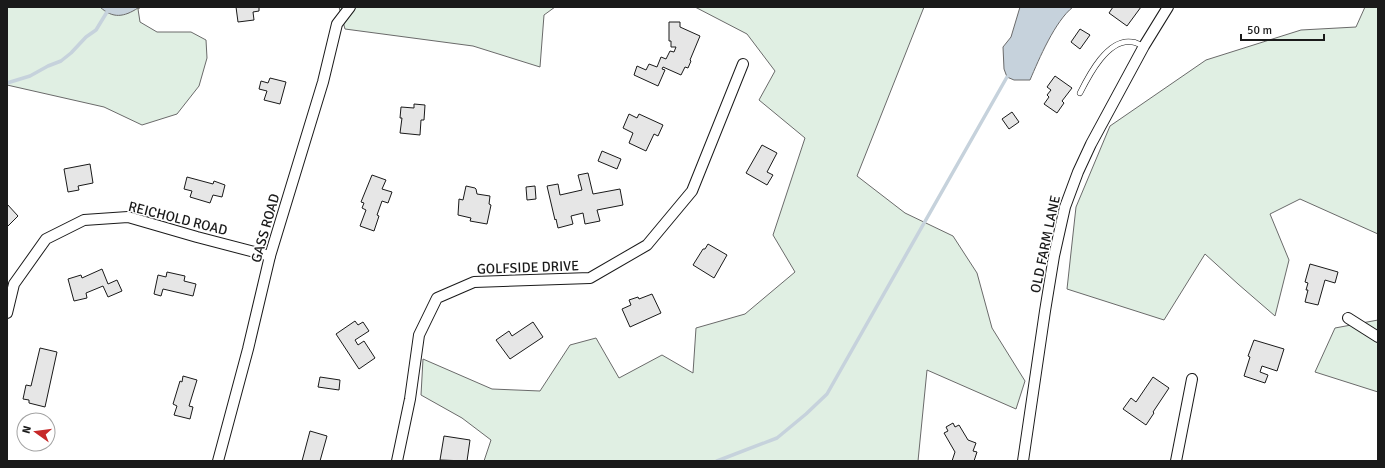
<svg xmlns="http://www.w3.org/2000/svg" width="1385" height="468" font-family="Signika,sans-serif">
	<style>
		.green { fill: #e0efe3; stroke: #6a6a6a }
		.water { fill: #c6d2dc; stroke: #6a6a6a }
		.lines { fill: none; stroke-linecap: round; stroke-linejoin: round }
		.stream { stroke: #c6d2dc; stroke-width: 3.5 }
		.building { fill: #e6e6e6; stroke: #1a1a1a }
		.service-casing { stroke: #1a1a1a; stroke-width: 6 }
		.minor-casing { stroke: #1a1a1a; stroke-width: 12 }
		.service { stroke: #fff; stroke-width: 5 }
		.minor { stroke: #fff; stroke-width: 10 }
		.labels { text-anchor: middle; stroke-width: 3; stroke-linejoin: round; paint-order: stroke }
		.street-label { font-size: 14px; fill: #1a1a1a; stroke: #fff }
	</style>
	<rect width="100%" height="100%" fill="#fff"/>
	<!-- green -->
	<g class="green">
		<path d="M7,7H141L138,9L140,22L157,32H191L206,40L207,58L199,86L177,114L142,125L104,107L7,85Z"/>
		<path d="M339,7H555L544,15L540,67L473,46L345,29Z"/>
		<path d="M695,7H924L857,176L905,213L953,236L977,273L992,328L1025,381L1016,409L927,370L918,461H484L491,440L462,418L421,395L423,359L492,389L540,391L570,345L596,338L619,378L662,355L693,373L696,328L745,314L795,272L773,235L805,138L759,100L775,71L747,34Z"/>
		<path d="M1365,7H1378V234L1300,199L1270,214L1289,260L1275,316L1238,284L1205,254L1164,320L1067,289L1076,207L1110,126L1206,60L1301,30L1356,27Z"/>
		<path d="M1378,320V392L1315,372L1335,328Z"/>
	</g>
	<!-- water -->
	<g class="water">
		<path d="M100,7H138V8C124,17 113,19 100,7Z"/>
		<path d="M1020,7H1073C1055,21 1039,59 1030,80H1014L1007,77L1004,69L1003,47L1011,37Z"/>
	</g>
	<g class="lines">
		<!-- stream -->
		<g class="stream">
			<path d="M7,83L30,76L48,66L61,61L71,53L86,37L96,30L107,12L112,7"/>
			<path d="M717,461L777,438L806,414L827,394L1007,77"/>
		</g>
	</g>
	<!-- building -->
	<g class="building">
		<path d="M236,7H259V11L253,12L254,20L238,22Z"/>
		<path d="M1113,7H1141L1127,26L1109,13Z"/>
		<path d="M669,22H680V27L700,36L690,60L691,61L688,68L685,67L681,75L663,67L662,69L665,70L658,86L634,75L637,66L646,70L649,64L657,67L661,57L666,59L670,51L674,52L676,47H671V41H669Z"/>
		<path d="M1080,29L1090,35L1080,49L1071,42Z"/>
		<path d="M1055,76L1072,88L1062,101L1064,103L1057,113L1044,104L1049,97L1047,95L1051,90L1047,87Z"/>
		<path d="M270,78L286,82L280,104L264,100L267,91L259,89L261,81L268,83Z"/>
		<path d="M414,104L425,105L424,120H421L420,135L400,133L402,118H400L401,107L414,108Z"/>
		<path d="M1012,112L1019,122L1009,129L1002,119Z"/>
		<path d="M629,114L637,118L639,114L663,125L658,136L654,134L646,151L629,143L633,133L623,128Z"/>
		<path d="M762,145L777,153L767,172L773,175L767,185L746,173Z"/>
		<path d="M602,151L621,159L617,169L598,161Z"/>
		<path d="M90,164L93,183L78,186L79,190L68,192L64,169Z"/>
		<path d="M588,173L593,194L620,189L623,205L597,210L600,221L585,224L583,213L571,216L573,224L558,228L556,219L555,220L547,186L558,184L560,195L582,190L578,175Z"/>
		<path d="M372,175L386,180L382,189L392,192L388,203L382,201L377,215L379,216L374,231L360,226L366,210L362,208L364,203L361,202Z"/>
		<path d="M187,177L213,184L214,181L225,185L222,197L213,195L210,203L190,197L192,191L184,189Z"/>
		<path d="M466,186L475,188L476,189L477,194L490,196L489,204L491,205L487,224L470,221L471,218L458,215L459,199L463,200Z"/>
		<path d="M535,186L536,199L527,200L526,187Z"/>
		<path d="M7,204L18,216L7,227Z"/>
		<path d="M708,244L727,255L714,278L693,265L703,249H705Z"/>
		<path d="M1310,264L1338,272L1335,283L1325,280L1318,305L1305,302L1308,290H1306L1308,283L1305,282Z"/>
		<path d="M102,269L108,284L117,280L122,291L108,297L103,286L86,293L87,298L74,301L68,279L81,275L82,278Z"/>
		<path d="M167,272L185,276L184,281L196,284L193,296L163,289L161,296L154,294L158,275L166,277Z"/>
		<path d="M652,294L661,313L630,327L622,309L631,305L629,300L638,297L639,299Z"/>
		<path d="M355,321L358,325L363,322L369,331L355,340L358,345L364,341L375,358L359,369L336,334Z"/>
		<path d="M533,322L543,337L510,359L496,340L509,331L512,336Z"/>
		<path d="M1254,340L1284,349L1277,371L1262,366L1260,372L1268,375L1265,383L1244,376L1250,357L1248,356Z"/>
		<path d="M40,348L57,352L45,407L29,403V400L23,399L26,385L31,386Z"/>
		<path d="M183,376L197,380L189,406L193,407L190,419L174,415L177,406L173,404L180,381L182,382Z"/>
		<path d="M320,377L340,380L339,390L318,387Z"/>
		<path d="M1153,377L1169,388L1153,412L1154,413L1146,425L1123,409L1131,398L1136,402Z"/>
		<path d="M953,423L955,427L959,425L968,440L976,443L973,451L977,452L974,461H952L955,452L944,433L948,431L946,427Z"/>
		<path d="M310,431L327,436L320,461H302Z"/>
		<path d="M444,436L470,440L467,461L440,460Z"/>
	</g>
	<g class="lines">
		<!-- service casing -->
		<g class="service-casing">
			<path id="service" d="M1080,93C1089,75 1108,38 1132,42C1136,42 1140,45 1144,46"/>
		</g>
		<!-- minor casing -->
		<g class="minor-casing">
			<g id="minor">
				<path d="M7,313L14,284L46,239L84,220L128,217L197,237L270,256"/>
				<path d="M1348,318L1378,337"/>
				<path d="M218,461L248,349L270,256L323,82L337,24L350,7"/>
				<path d="M397,461L410,399L419,335L437,298L474,282L590,278L647,245L692,191L743,64"/>
				<path d="M1023,461L1045,311L1054,256L1065,207L1078,172L1091,144L1144,46L1168,7"/>
				<path d="M1176,461L1192,379"/>
			</g>
		</g>
		<!-- service -->
		<use href="#service" class="service"/>
		<!-- minor -->
		<use href="#minor" class="minor"/>
	</g>
	<g class="labels">
		<!-- street labels -->
		<g class="street-label">
			<text transform="translate(178 218) rotate(14)" y="5">REICHOLD ROAD</text>
			<text transform="translate(265 228) rotate(-74)" y="5">GASS ROAD</text>
			<text transform="translate(1045 244) rotate(-78)" y="5">OLD FARM LANE</text>
			<text transform="translate(528 267) rotate(-2)" y="5">GOLFSIDE DRIVE</text>
		</g>
	</g>
	<!-- border -->
	<rect width="1385" height="468" fill="none" stroke="#1a1a1a" stroke-width="16"/>
	<!-- north arrow -->
	<g transform="translate(36 432) rotate(284)"><circle r="19" fill="#ffffff" stroke="#a3a3a3"/>
	<path d="M0-3L7 15L0 10L-7 15Z" fill="#c62828"/>
	<text y="-6" font-size="11" font-weight="bold" text-anchor="middle" fill="#1a1a1a">N</text>
	</g>
	<!-- scale -->
	<path d="M1241 34v6h83v-6" fill="none" stroke="#1a1a1a" stroke-width="2"/>
	<text x="1247" y="34" font-size="12" fill="#1a1a1a" stroke="#ffffff" stroke-width="3" paint-order="stroke">50 m</text>
</svg>
